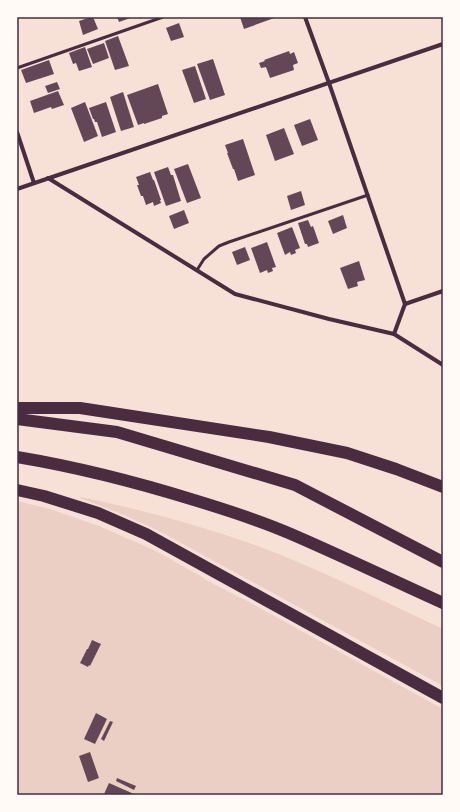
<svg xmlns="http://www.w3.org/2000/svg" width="460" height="812" font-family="'Playfair Display',serif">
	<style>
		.green { fill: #ebcfc5 }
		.building { fill: #644757 }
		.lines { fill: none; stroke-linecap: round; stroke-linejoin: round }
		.service { stroke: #4a2c40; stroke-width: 3 }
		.minor { stroke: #4a2c40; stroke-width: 4 }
		.motorway { stroke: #4a2c40; stroke-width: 12 }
		.neatline { fill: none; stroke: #4a2c40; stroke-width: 1.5 }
	</style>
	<rect width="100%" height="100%" fill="#f7e1d7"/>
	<!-- green -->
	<g class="green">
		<path d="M81,497C140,509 198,525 255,545C320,569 381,600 443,629V686L161,532L124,515L80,498Z"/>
		<path d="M17,501L50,509L99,526L156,551L204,578V579L249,602L443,709V795H17Z"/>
	</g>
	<!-- building -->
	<g class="building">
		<path d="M91,17H93L98,29L83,35L79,21Z"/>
		<path d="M117,17H133L119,22Z"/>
		<path d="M240,17H277L244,29Z"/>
		<path d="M179,23L184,37L171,41L166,28Z"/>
		<path d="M118,36L129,66L115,70L105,41Z"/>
		<path d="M104,43L109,58L93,64L87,49Z"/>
		<path d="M85,47L92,67L79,71L76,63L73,64L69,53Z"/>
		<path d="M289,51L290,54L294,52L298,63L293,65L294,70L270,78L266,67L261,68L259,63L265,61L264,60Z"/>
		<path d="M213,59L225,95L210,100L197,64Z"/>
		<path d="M49,60L54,74L26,83L21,70Z"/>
		<path d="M195,66L206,99L194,103L182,70Z"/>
		<path d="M57,82L60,89L48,93L45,86Z"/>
		<path d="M158,84L168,114L162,116V118L144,124V123L138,125L127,95Z"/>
		<path d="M58,91L64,105L52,109L51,107L34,113L30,101Z"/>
		<path d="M123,92L134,127L121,131L110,97Z"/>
		<path d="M85,102L98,136L84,142L71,108Z"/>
		<path d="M106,102L116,132L102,137L97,122H95L94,119H93L89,108Z"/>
		<path d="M310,119L318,140L302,146L294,125Z"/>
		<path d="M284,128L294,154L275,161L266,135Z"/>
		<path d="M243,139L255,175L238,181L234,169H233L227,153H228L225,145Z"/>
		<path d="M188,164L201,198L187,203L174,169Z"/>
		<path d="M168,167L171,175H173L181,201L166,206L154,172Z"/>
		<path d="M150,172L153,180H154L161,200H160L161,203L154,206L153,202L146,205L143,196H141L137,185H139L136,177Z"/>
		<path d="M301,191L305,205L291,210L287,196Z"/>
		<path d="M184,210L189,223L174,229L169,216Z"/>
		<path d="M343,215L347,228L333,234L328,221Z"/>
		<path d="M308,220L311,227L313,226L319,243L308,247L307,244H305L298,223Z"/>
		<path d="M292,227L300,248L295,250L296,253L291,255L290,252L285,255L277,233Z"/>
		<path d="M267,242L276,267L272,268L273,271L268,273L267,270L260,273L251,248Z"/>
		<path d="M245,247L250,260L237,265L232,252Z"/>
		<path d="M359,261L365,280L357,282L358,286L348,289L340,268Z"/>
		<path d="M92,640L101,644L90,666L89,665L88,667L80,663L87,649H88Z"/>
		<path d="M96,713L107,719L95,744L84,739Z"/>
		<path d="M110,721L113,722L104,741L101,739Z"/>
		<path d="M90,752L99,778L88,782L79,756Z"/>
		<path d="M117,778L136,786L134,790L116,781Z"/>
		<path d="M109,783L134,794L133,795H107L104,794Z"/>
	</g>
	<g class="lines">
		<!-- service -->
		<g class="service">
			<path d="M17,68L163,17"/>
			<path d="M197,270L204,259L219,246L229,242L368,195"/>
		</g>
		<!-- minor -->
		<g class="minor">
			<path d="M305,17L329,83L405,304"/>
			<path d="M17,132L34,183"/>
			<path d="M48,178L235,294L329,319L394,334L443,365"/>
			<path d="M17,189L443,44"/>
			<path d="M405,304L443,291"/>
			<path d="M394,334L405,304"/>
		</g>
		<!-- motorway -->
		<g class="motorway">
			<path d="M17,408H80L269,437L347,453L396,469L443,487"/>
			<path d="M17,419L117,432L295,485L443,562"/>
			<path d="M17,457C77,467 136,482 194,500C227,510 259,520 291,534C342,556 392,580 443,603"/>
			<path d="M17,490L44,496L98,513L146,534L443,698"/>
		</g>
	</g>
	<!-- border -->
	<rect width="460" height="812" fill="none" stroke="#fffaf5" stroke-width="36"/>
	<rect x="18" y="18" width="424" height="776" class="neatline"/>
</svg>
